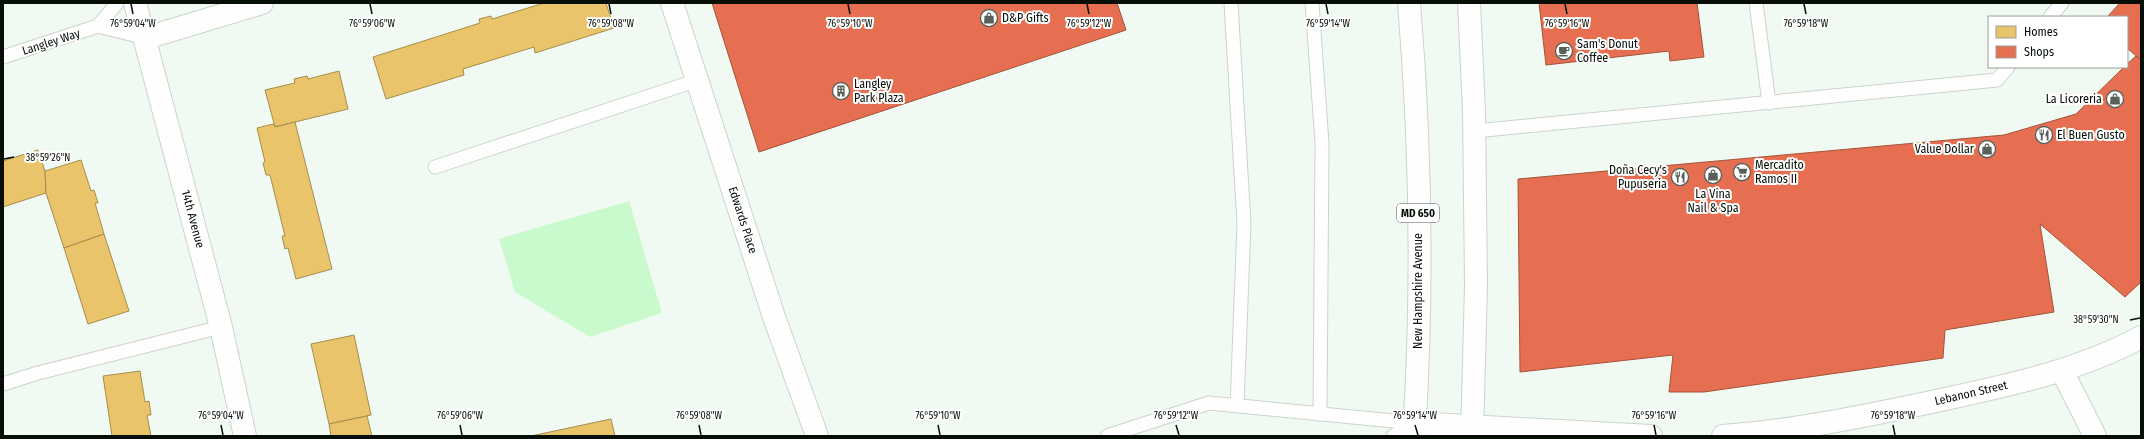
<svg xmlns="http://www.w3.org/2000/svg" width="2144" height="439" font-family="'Fira Sans Condensed',sans-serif">
	<style>
		.green { fill: #c9face }
		.homes { fill: #e9c46a; stroke: #a58d4c }
		.shops { fill: #e76f51; stroke: #a4523a }
		.lines { fill: none; stroke-linecap: round; stroke-linejoin: round }
		.service-casing { stroke: #cbd4cb; stroke-width: 15 }
		.minor-casing { stroke: #cbd4cb; stroke-width: 24 }
		.tertiary-casing { stroke: #cbd4cb; stroke-width: 24 }
		.primary-casing { stroke: #cbd4cb; stroke-width: 24 }
		.service { stroke: #fdfefd; stroke-width: 13 }
		.minor { stroke: #fdfefd; stroke-width: 22 }
		.tertiary { stroke: #fdfefd; stroke-width: 22 }
		.primary { stroke: #fdfefd; stroke-width: 22 }
		.ticks { fill: none; stroke: #060e06; stroke-width: 1.5 }
		.labels { text-anchor: middle; stroke-width: 4; stroke-linejoin: round; paint-order: stroke }
		.shield { fill: #fff; stroke: #515651; stroke-width: 1 }
		.shield-label { font-size: 11px; font-weight: bold; fill: #060e06 }
		.poi-label { font-size: 12px; fill: #060e06; stroke: #fff; text-anchor: start }
		.street-label { font-size: 12px; fill: #060e06; stroke: #fff }
		.ticks-label { font-size: 10px; text-anchor: middle; fill: #060e06; stroke: #fff; stroke-width: 4; stroke-linejoin: round; paint-order: stroke }
	</style>
	<rect width="100%" height="100%" fill="#f1faf2"/>
	<!-- green -->
	<path class="green" d="M629,201L662,313L590,337L515,292L499,239Z"/>
	<!-- homes -->
	<g class="homes">
		<path d="M544,3H606L614,28L535,53L534,47L463,69L464,75L386,99L373,57L480,23L479,19L491,16L492,19Z"/>
		<path d="M339,71L348,109L275,127L265,90L295,83L294,79L307,76L308,79Z"/>
		<path d="M295,122L332,269L296,279L288,248L285,249L282,236H285L270,175H266L263,163L265,162L257,128L273,124L275,127Z"/>
		<path d="M38,150L45,171L46,193L3,207V161Z"/>
		<path d="M81,160L91,191L94,190L98,203H95L104,234L64,248L46,193L45,171Z"/>
		<path d="M104,234L129,311L88,324L64,248Z"/>
		<path d="M354,335L371,415L329,424L311,344Z"/>
		<path d="M140,371L145,402L149,401L151,415H147L151,436H112L103,376Z"/>
		<path d="M367,416L372,436H331L329,424Z"/>
		<path d="M611,419L615,436H531Z"/>
	</g>
	<!-- shops -->
	<g class="shops">
		<path d="M712,3H1117L1126,30L759,152Z"/>
		<path d="M1539,3H1697L1704,57L1670,61L1669,51L1546,65Z"/>
		<path d="M2120,3H2141V60L2127,48V17H2107Z"/>
		<path d="M2136,56L2141,60V282L2125,297L2040,224L2054,312L1945,330L1943,358L1704,392H1669L1673,355L1520,372L1518,179L2004,135L2076,114L2124,67H2127V64Z"/>
	</g>
	<g class="lines">
		<!-- service casing -->
		<g class="service-casing">
			<g id="service">
				<path d="M1231,3L1244,224L1237,406"/>
				<path d="M1312,3L1322,143L1320,414"/>
				<path d="M1756,3L1769,103"/>
				<path d="M2050,17L2062,3"/>
				<path d="M98,26L117,3"/>
				<path d="M3,57L98,26L146,38"/>
				<path d="M1475,131L1997,80L2008,67"/>
				<path d="M435,167L698,80"/>
				<path d="M3,384L38,373L221,327"/>
				<path d="M1107,436L1209,403L1414,423"/>
				<path d="M1393,436L1414,423"/>
			</g>
		</g>
		<!-- minor casing -->
		<g class="minor-casing">
			<g id="minor">
				<path d="M672,3L774,317L817,436"/>
				<path d="M146,38L262,3"/>
				<path d="M2062,371L2095,436"/>
				<path d="M1414,423L1651,436"/>
				<path d="M1723,436C1792,431 1860,417 1927,403C1999,387 2075,373 2141,337"/>
			</g>
		</g>
		<!-- tertiary casing -->
		<g class="tertiary-casing">
			<path id="tertiary" d="M135,3L221,327L245,436"/>
		</g>
		<!-- primary casing -->
		<g class="primary-casing">
			<g id="primary">
				<path d="M1409,3C1421,147 1423,292 1414,436"/>
				<path d="M1469,3L1474,111L1476,285L1472,436"/>
			</g>
		</g>
		<!-- service -->
		<use href="#service" class="service"/>
		<!-- minor -->
		<use href="#minor" class="minor"/>
		<!-- tertiary -->
		<use href="#tertiary" class="tertiary"/>
		<!-- primary -->
		<use href="#primary" class="primary"/>
	</g>
	<!-- ticks -->
	<path class="ticks" d="M131,4L133,14M370,4L372,14M609,4L611,14M848,4L850,14M1087,4L1089,14M1326,4L1328,14M1565,4L1567,14M1804,4L1806,14M4,159L14,157M2130,320L2140,318M221,425L223,435M460,425L462,435M699,425L701,435M938,425L940,435M1176,425L1179,435M1415,425L1418,435M1654,425L1656,435M1893,425L1895,435"/>
	<!-- icons -->
	<defs>
		<g id="shop-ring" transform="scale(0.9)"><circle r="9.5" fill="#fff" stroke="#586159" stroke-width="1.5"/><path d="M-5-2.5h2.3a2.7 3.5 0 0 1 5.4 0H5L5.5 6h-11ZM-1.5-2.5h3a1.5 2.3 0 0 0-3 0Z" fill="#586159"/></g>
		<g id="cafe-ring" transform="scale(0.9)"><circle r="9.5" fill="#fff" stroke="#586159" stroke-width="1.5"/><path d="M-5.5-4.5H6V0H3Q3 3.5 0 3.5H-2.5Q-5.5 3.5-5.5 0ZM3-3.2v2h1.7v-2ZM-6 4.5H4V6H-6Z" fill="#586159"/></g>
		<g id="building-ring" transform="scale(0.9)"><circle r="9.5" fill="#fff" stroke="#586159" stroke-width="1.5"/><path d="M-4-6H4V6H1V3H-1V6H-4ZM-2.5-4.3h1.7v1.8h-1.7ZM.8-4.3h1.7v1.8H.8ZM-2.5-1h1.7V.8h-1.7ZM.8-1h1.7V.8H.8Z" fill="#586159"/></g>
		<g id="restaurant-ring" transform="scale(0.9)"><circle r="9.5" fill="#fff" stroke="#586159" stroke-width="1.5"/><path d="M-5-6h1v4h1v-4h1v4h1v-4h1v5L-1.5 .5V6h-2V.5L-5-1ZM5-6V6H3V1.5H1.5Q1.5-4 5-6Z" fill="#586159"/></g>
		<g id="supermarket-ring" transform="scale(0.9)"><circle r="9.5" fill="#fff" stroke="#586159" stroke-width="1.5"/><path d="M-6-5.5h2.5l.6 2H6L4.5 2H-2.5L-4.4-4H-6ZM-1.5 3.2a1.3 1.3 0 1 0 .1 0ZM3 3.2a1.3 1.3 0 1 0 .1 0Z" fill="#586159"/></g>
	</defs>
	<g fill-rule="evenodd">
		<use href="#shop-ring" x="989" y="18"/>
		<use href="#cafe-ring" x="1564" y="51"/>
		<use href="#building-ring" x="841" y="91"/>
		<use href="#shop-ring" x="2115" y="99"/>
		<use href="#restaurant-ring" x="2044" y="135"/>
		<use href="#shop-ring" x="1987" y="149"/>
		<use href="#supermarket-ring" x="1742" y="172"/>
		<use href="#shop-ring" x="1713" y="175"/>
		<use href="#restaurant-ring" x="1680" y="177"/>
	</g>
	<g class="labels">
		<!-- shield labels -->
		<rect class="shield" x="1397" y="204" width="42" height="18" rx="3"/>
		<g class="shield-label">
			<text x="1418" y="217">MD 650</text>
		</g>
		<!-- poi labels -->
		<g class="poi-label">
			<text x="1002" y="22">D&amp;P Gifts</text>
			<text x="1577" y="48">Sam's Donut<tspan x="1577" dy="14">Coffee</tspan></text>
			<text x="854" y="88">Langley<tspan x="854" dy="14">Park Plaza</tspan></text>
			<text x="2102" y="103" text-anchor="end">La Licoreria</text>
			<text x="2057" y="139">El Buen Gusto</text>
			<text x="1974" y="153" text-anchor="end">Value Dollar</text>
			<text x="1755" y="169">Mercadito<tspan x="1755" dy="14">Ramos II</tspan></text>
			<text x="1667" y="174" text-anchor="end">Doña Cecy's<tspan x="1667" dy="14">Pupuseria</tspan></text>
			<text x="1713" y="198" text-anchor="middle">La Vina<tspan x="1713" dy="14">Nail &amp; Spa</tspan></text>
		</g>
		<!-- street labels -->
		<g class="street-label">
			<text transform="translate(51 42) rotate(-18)" y="4">Langley Way</text>
			<text transform="translate(193 219) rotate(75)" y="4">14th Avenue</text>
			<text transform="translate(743 220) rotate(72)" y="4">Edwards Place</text>
			<text transform="translate(1418 291) rotate(-90)" y="4">New Hampshire Avenue</text>
			<text transform="translate(1971 393) rotate(-13)" y="4">Lebanon Street</text>
		</g>
	</g>
	<g class="ticks-label">
		<text x="133" y="27">76°59'04"W</text>
		<text x="372" y="27">76°59'06"W</text>
		<text x="611" y="27">76°59'08"W</text>
		<text x="850" y="27">76°59'10"W</text>
		<text x="1089" y="27">76°59'12"W</text>
		<text x="1328" y="27">76°59'14"W</text>
		<text x="1567" y="27">76°59'16"W</text>
		<text x="1806" y="27">76°59'18"W</text>
		<text x="48" y="161">38°59'26"N</text>
		<text x="2096" y="323">38°59'30"N</text>
		<text x="938" y="419">76°59'10"W</text>
		<text x="1176" y="419">76°59'12"W</text>
		<text x="1415" y="419">76°59'14"W</text>
		<text x="1893" y="419">76°59'18"W</text>
		<text x="221" y="419">76°59'04"W</text>
		<text x="460" y="419">76°59'06"W</text>
		<text x="699" y="419">76°59'08"W</text>
		<text x="1654" y="419">76°59'16"W</text>
	</g>
	<!-- border -->
	<rect width="2144" height="439" fill="none" stroke="#060e06" stroke-width="8"/>
	<!-- legend -->
	<rect x="1988" y="16" width="140" height="52" fill="#ffffff" stroke="#9b9f9b"/>
	<rect x="1996" y="26" width="20" height="12" fill="#e9c46a" stroke="#9b9f9b"/>
	<text x="2024" y="36" font-size="12" fill="#060e06">Homes</text>
	<rect x="1996" y="46" width="20" height="12" fill="#e76f51" stroke="#9b9f9b"/>
	<text x="2024" y="56" font-size="12" fill="#060e06">Shops</text>
</svg>
